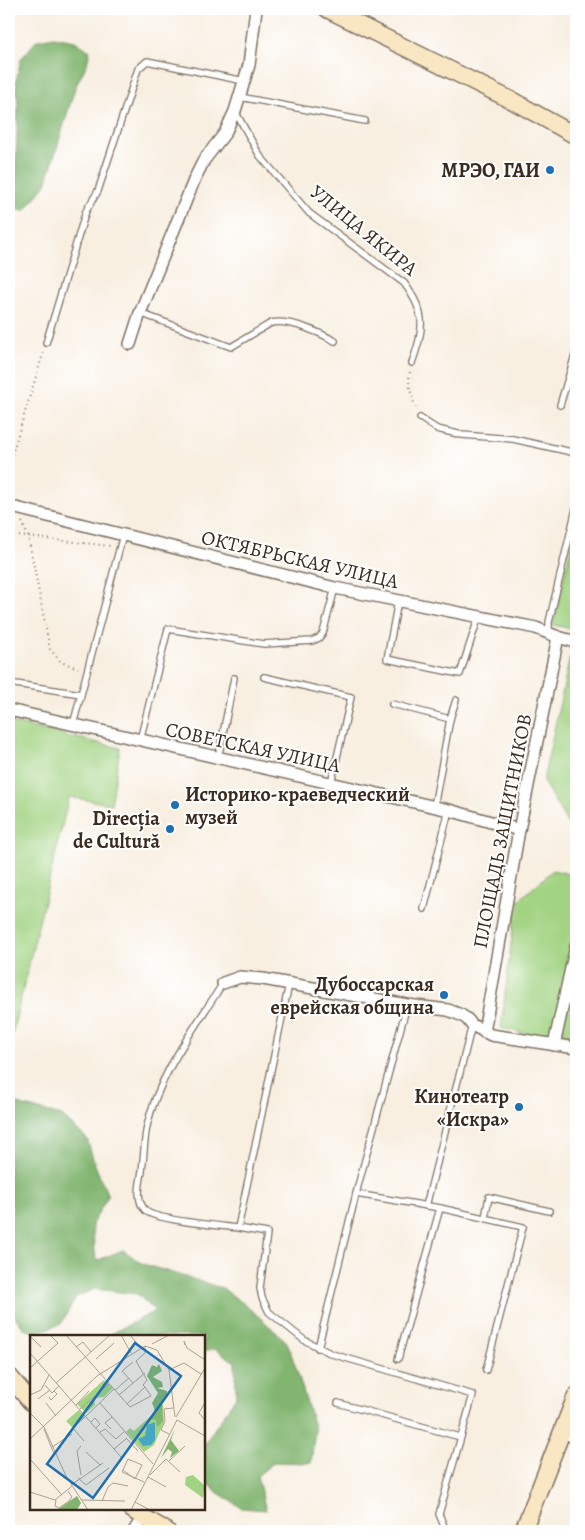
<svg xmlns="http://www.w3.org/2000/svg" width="585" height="1540" font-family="Alegreya,serif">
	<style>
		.green { fill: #a2d382; stroke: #6e7e50 }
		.forest { fill: #81b570; stroke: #5e7047 }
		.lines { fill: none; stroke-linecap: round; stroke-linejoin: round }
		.lane-casing { stroke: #7d6f62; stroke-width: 8 }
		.street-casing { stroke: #7d6f62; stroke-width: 14 }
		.secondary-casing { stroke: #7d6f62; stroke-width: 19 }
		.path { stroke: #7d6f62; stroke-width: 2; stroke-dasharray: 1 4; stroke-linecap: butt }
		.lane { stroke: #fff; stroke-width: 5.5 }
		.street { stroke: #fff; stroke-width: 11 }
		.secondary { stroke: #f9e7c3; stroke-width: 16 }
		.poi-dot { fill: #1f6fb2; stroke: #fff; stroke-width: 2 }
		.labels { text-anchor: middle; stroke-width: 4; stroke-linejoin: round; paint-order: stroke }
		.poi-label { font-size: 20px; font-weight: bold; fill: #3b2a1e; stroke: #fff; text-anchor: end }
		.street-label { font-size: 20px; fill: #3b2a1e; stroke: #fff }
		.inset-road { fill: none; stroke: #aca093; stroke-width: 1 }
		.view { fill: #1f6fb2; fill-opacity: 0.15; stroke: #1f6fb2; stroke-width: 2.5 }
		.inset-edge { fill: none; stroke: #3b2a1e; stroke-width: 2.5 }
	</style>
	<rect width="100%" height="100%" fill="#fff"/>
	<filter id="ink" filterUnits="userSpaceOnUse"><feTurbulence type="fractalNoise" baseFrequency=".02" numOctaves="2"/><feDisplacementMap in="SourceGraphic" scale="10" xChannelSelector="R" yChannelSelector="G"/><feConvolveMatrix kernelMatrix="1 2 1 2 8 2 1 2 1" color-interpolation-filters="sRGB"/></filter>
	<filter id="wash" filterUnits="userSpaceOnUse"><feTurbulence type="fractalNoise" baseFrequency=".0096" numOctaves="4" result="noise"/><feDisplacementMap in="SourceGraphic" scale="20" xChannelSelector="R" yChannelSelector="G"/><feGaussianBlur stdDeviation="1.12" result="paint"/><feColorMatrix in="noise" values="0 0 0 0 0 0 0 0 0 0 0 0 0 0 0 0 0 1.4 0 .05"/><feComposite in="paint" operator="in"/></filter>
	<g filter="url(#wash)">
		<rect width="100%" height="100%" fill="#f8efe1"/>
		<!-- green -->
		<g class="green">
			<path d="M576,523V630L553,625Z"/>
			<path d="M570,657L576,658V826L568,824L543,781Z"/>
			<path d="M9,722L120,748L111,804L69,797L9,1047Z"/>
			<path d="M553,870L576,876V1043L562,1042L501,1028L516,903Z"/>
		</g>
		<!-- forest -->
		<g class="forest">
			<path d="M54,37L75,41L90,51L87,64L75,88L46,184L24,212L17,208L12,198L16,160L18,105L16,81L21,59L37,40Z"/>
			<path d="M9,1080L17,1104L62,1116L87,1139L95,1165L108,1196L92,1224L96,1261L123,1250L143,1264L222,1288L247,1306L287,1342L299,1377L315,1430L311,1463L274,1462L257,1476L266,1510L242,1508L217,1492L204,1479L205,1443L236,1397L235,1362L215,1349L204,1352V1336H107L155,1311L137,1294L95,1289L76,1297L61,1324L35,1333L24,1329L9,1308Z"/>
		</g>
	</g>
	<g filter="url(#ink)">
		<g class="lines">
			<!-- lane casing -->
			<g class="lane-casing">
				<g id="lane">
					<path d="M240,97L365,121"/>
					<path d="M235,111L260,156L309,213L404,283C427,314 424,328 412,363"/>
					<path d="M140,313L231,347L271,323C289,319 319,332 335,341"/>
					<path d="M46,343L86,211L98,191L138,69L147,61L244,81"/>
					<path d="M560,405L576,352"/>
					<path d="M420,418L437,429L462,435L513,439L576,453"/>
					<path d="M398,601L387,659L460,674L479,616"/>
					<path d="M549,634V622L576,509"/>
					<path d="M264,677L351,697L331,783"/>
					<path d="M9,683L81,694"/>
					<path d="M392,704L450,719"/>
					<path d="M73,725L123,535"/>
					<path d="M140,740L168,629L264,644L312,641L319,638L323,633L335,588"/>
					<path d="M218,759L234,678"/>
					<path d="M434,807L450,719L456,700"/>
					<path d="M424,909L449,810"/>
					<path d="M223,983C195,1028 159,1073 147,1126C144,1141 144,1156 142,1171C140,1184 135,1201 146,1211C155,1220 222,1226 238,1228"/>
					<path d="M289,984L238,1228L267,1233L260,1288L262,1298L269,1312L304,1340L332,1354L473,1395L439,1514L446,1531"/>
					<path d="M356,1194L440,1208L523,1227L486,1370"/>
					<path d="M426,1206L472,1025"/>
					<path d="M485,1218L489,1197L549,1211"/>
					<path d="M318,1348L358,1186L407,1005"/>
					<path d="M398,1359L440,1208"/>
					<path d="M338,1403L460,1437"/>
					<path d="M563,1434L576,1442"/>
				</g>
			</g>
			<!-- street casing -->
			<g class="street-casing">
				<g id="street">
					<path d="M130,344L140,313L195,178L204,160L225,133L235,111L249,65L256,9"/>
					<path d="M16,508L335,588L536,628L558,637L576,642"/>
					<path d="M9,710L449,810L519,830"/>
					<path d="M223,983L240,977L263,979L407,1005L448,1010L461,1015L467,1019L472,1025L491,1035L576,1048"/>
					<path d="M484,1032L519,830L558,637"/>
					<path d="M554,1045L576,946"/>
					<path d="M134,1531L143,1517"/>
				</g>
			</g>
			<!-- secondary casing -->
			<g class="secondary-casing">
				<g id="secondary">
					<path d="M327,9L515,102L576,136"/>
					<path d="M9,1376L31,1402"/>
					<path d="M131,1509L143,1517L167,1531"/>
					<path d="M523,1531L576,1396"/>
				</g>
			</g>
			<!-- path -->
			<g class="path">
				<path d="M410,372C407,385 413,400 417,411"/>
				<path d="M9,479L11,457L44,351"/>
				<path d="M9,486L12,497"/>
				<path d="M22,522L28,536L50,649L61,662L78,668"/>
				<path d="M9,535L111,546"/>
			</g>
			<!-- lane -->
			<use href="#lane" class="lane"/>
			<!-- street -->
			<use href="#street" class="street"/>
			<!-- secondary -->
			<use href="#secondary" class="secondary"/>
		</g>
	</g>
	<!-- markers -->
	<g class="poi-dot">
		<circle cx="550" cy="170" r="5"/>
		<circle cx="175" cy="805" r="5"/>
		<circle cx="170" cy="829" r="5"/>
		<circle cx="444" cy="995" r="5"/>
		<circle cx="519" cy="1107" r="5"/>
	</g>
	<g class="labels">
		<!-- poi labels -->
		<g class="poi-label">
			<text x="540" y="177">МРЭО, ГАИ</text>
			<text x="185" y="801" text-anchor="start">Историко-краеведческий<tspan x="185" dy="23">музей</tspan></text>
			<text x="160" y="825">Direcția<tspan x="160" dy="23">de Cultură</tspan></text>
			<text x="434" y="991">Дубоссарская<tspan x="434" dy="23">еврейская община</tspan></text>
			<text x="509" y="1103">Кинотеатр<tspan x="509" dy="23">«Искра»</tspan></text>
		</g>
		<!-- street labels -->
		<g class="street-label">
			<text transform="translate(364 230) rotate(39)" y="7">УЛИЦА ЯКИРА</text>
			<text transform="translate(300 559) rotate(13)" y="7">ОКТЯБРЬСКАЯ УЛИЦА</text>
			<text transform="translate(253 747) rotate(12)" y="7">СОВЕТСКАЯ УЛИЦА</text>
			<text transform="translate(502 831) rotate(-79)" y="7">ПЛОЩАДЬ ЗАЩИТНИКОВ</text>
		</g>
	</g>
	<!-- overview -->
	<g transform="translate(30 1335)">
		<rect width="175" height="175" fill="#f8efe1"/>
		<path d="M74,45L83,53L74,62L64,63L65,70L56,78L47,69ZM133,69L134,87L124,110L114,117L96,97L100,93L104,96L124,78V71ZM49,75L55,82L43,93L36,86ZM163,140L175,151L173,163L155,150L156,142Z" fill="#a2d382"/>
		<path d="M129,29L132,36L123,42L132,47L133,52L127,53L137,56V61L132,68L133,86L127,92L126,85L120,84L125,75L122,68L128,58L117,41L122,30L127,32ZM145,94L141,105L149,116L140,123L142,117L138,114L131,123ZM47,161L51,168L47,175H27Z" fill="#81b570"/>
		<path d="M125,87V105L121,110L113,111L108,104L115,101L117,90Z" fill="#45a7c4"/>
		<path class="inset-road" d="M36,0L100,72L121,61L115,52M91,0L101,18M100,0L110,12M0,1L11,12M122,9L139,0M155,10L154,6L157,13L175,25M46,12L53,7L61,17M0,18L91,122M66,24L84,8M103,27L92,36L103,48M0,33L28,8L20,0M139,35L154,28L171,39M26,48L80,0M15,50L22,58L29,51M85,55L99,43M0,60L11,55L19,40M89,60L115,38M19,62L21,65L27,59L24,56M8,64L20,55M16,68L26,81M70,68L123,129M97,69L115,52L113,50L117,45L106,26L115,18V11M174,69L169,78L174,84M46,70L59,56M50,74L79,49M0,78L14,92L36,141L58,175M56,81L84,54M146,82L175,33M147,85L175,101M61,87L65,83L70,89L66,93M14,94L24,119M81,94L75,88L82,82M70,97L75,94L86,104L95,96M139,99L131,95L135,86L134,74L143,73M0,104L67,41L115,11L127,15L139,35L145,82M97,104L108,116M54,106L43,93L56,81M22,112L42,99M84,114L97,103M56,117L70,130M0,124L32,160M98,124L112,130L105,144L93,135ZM139,126L155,111M93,135L92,137L114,147M51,140L47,116L51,111M120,140L136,124L150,137M118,142L136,152M48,143L56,150L79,133M41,150L73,128M0,157L25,165L42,151M26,165L25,171L29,173L39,166L42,162L38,156M52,165L95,166M72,166L78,152L83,148L98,151M105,167L120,175M101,175L147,85"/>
		<path class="view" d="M105,8L151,41L63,163L17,129Z"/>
		<rect width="175" height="175" class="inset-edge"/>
	</g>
	<!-- margin -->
	<rect width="585" height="1540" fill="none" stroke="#fff" stroke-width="30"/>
</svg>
